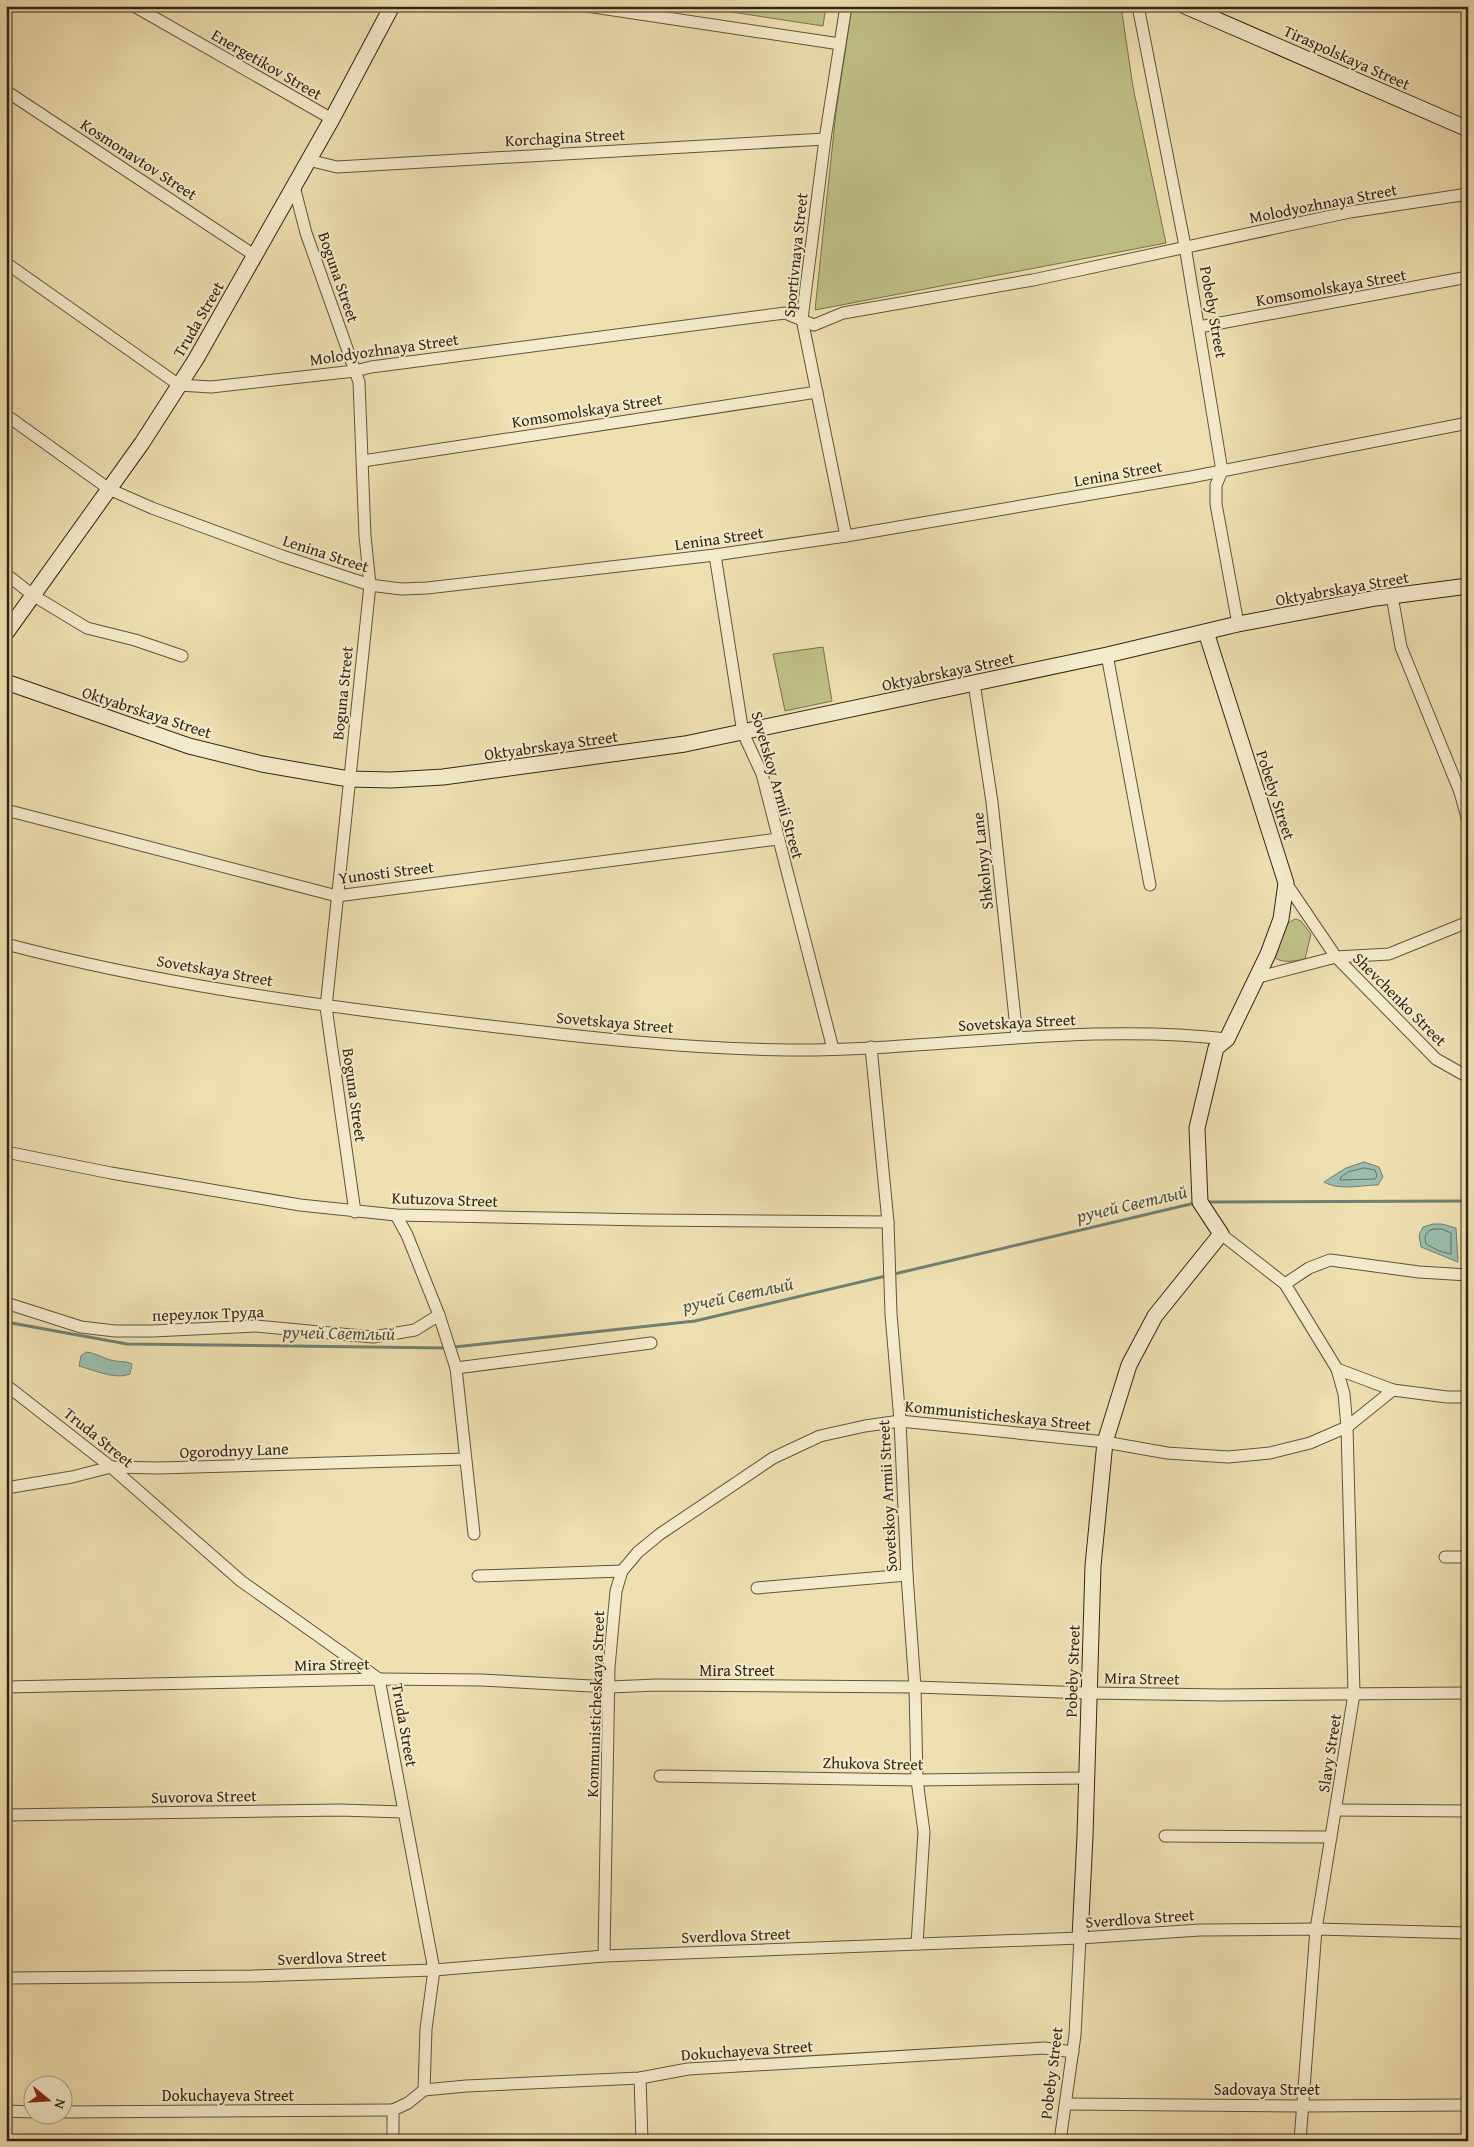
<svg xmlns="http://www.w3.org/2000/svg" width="1474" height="2147" font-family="'Gentium Book Plus',serif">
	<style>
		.green { fill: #bfc187; stroke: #78734e }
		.water { fill: #9abdaf; stroke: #708071 }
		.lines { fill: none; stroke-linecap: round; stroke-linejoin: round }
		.shore { stroke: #667162; stroke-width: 1 }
		.stream { stroke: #708071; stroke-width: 3 }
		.street-casing { stroke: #61543b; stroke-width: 13 }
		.secondary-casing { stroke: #322514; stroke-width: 17 }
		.street { stroke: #f5ebcc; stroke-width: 11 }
		.secondary { stroke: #f5ebcc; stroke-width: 15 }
		.labels { text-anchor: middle; stroke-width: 4; stroke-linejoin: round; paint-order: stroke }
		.street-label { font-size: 16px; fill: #322514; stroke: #f5ebcc }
		.water-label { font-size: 18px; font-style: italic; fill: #515342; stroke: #f5ebcc }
	</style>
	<rect width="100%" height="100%" fill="#efe0b1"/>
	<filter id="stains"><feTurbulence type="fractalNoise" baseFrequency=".004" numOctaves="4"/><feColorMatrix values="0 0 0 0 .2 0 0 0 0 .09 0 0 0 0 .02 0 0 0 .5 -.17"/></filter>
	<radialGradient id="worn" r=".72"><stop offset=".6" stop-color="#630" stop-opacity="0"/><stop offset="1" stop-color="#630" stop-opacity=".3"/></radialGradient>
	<!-- green -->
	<g class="green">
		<path d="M692,6H826L823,26Z"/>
		<path d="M852,6H1121L1133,87L1166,243L815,310L836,112Z"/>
		<path d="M823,647L832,701L785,711L773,654Z"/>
		<path d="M1296,919L1301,921L1311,934L1305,959C1295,961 1282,964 1274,957C1279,944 1281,923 1296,919Z"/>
	</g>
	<!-- water -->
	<g class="water">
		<path d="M1364,1162L1379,1167L1383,1177L1378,1185C1362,1185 1339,1191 1324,1182L1346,1168Z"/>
		<path d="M1433,1224H1442L1456,1228L1458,1262L1421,1247L1419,1235L1423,1227Z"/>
		<path d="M86,1352C97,1353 105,1360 116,1361C122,1362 126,1361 132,1364L130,1374C115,1380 94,1370 79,1366L81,1356Z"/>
	</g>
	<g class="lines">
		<!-- shore -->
		<g class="shore">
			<path d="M1364,1168L1375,1170L1377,1176L1375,1179L1340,1180L1341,1177L1348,1172Z"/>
			<path d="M1433,1229H1442L1451,1233V1254L1439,1251L1426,1244C1424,1236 1425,1232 1433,1229Z"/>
		</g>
		<!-- stream -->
		<g class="stream">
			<path d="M1206,1202L1468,1201"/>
			<path d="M6,1322L127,1344L445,1348L695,1321L1195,1203"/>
		</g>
		<!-- street casing -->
		<g class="street-casing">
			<g id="street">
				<path d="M134,6L332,119"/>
				<path d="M587,6L840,44"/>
				<path d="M1138,6L1185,246L1222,471L1216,485V504L1238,624"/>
				<path d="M6,91L254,255"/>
				<path d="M308,160L337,167L825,139"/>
				<path d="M294,186L306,233L359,382L365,536L370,585L326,1007L355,1212"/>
				<path d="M6,263L179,385L211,387L355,371L371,367L785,313L814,325L843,313L1033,280L1350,212L1468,194"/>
				<path d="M1199,327L1468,277"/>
				<path d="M6,415L109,489L152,508L282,556L370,585L401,589L427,588L715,555L846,536L1191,477L1468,423"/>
				<path d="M363,461L817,392"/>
				<path d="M846,536L802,319L825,139L846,6"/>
				<path d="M715,555L743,733L762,774L833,1049"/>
				<path d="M6,574L34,596L87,628L135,640L182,656"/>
				<path d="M1392,596L1401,647L1460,792L1468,799"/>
				<path d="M1107,655L1150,885"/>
				<path d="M974,683L992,802L1017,1037"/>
				<path d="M1460,792L1468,821"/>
				<path d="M6,810L337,896L778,839"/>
				<path d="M1286,883L1336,957L1436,1059L1468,1077"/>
				<path d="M6,944C153,983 306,1004 456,1022C566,1035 678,1049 789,1050C935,1051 1081,1022 1227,1039"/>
				<path d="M1255,978L1336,957L1389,954L1468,922"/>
				<path d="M871,1047L888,1222L891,1314L900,1421L907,1575L915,1687L917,1780L924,1832L917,1944"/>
				<path d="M6,1152L111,1173L300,1205L396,1215L647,1220L888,1222"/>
				<path d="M396,1215L407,1235L439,1315L456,1368L474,1534"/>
				<path d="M1221,1234L1285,1284L1337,1369L1393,1390L1447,1397H1468"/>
				<path d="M1285,1284L1309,1268L1330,1260L1419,1272L1468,1275"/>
				<path d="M6,1303L81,1327L115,1331H153L256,1326L373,1337L415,1330L439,1315"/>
				<path d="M456,1368L651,1343"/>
				<path d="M6,1385L111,1467L241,1581L379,1679L434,1970L426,2029L424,2090L408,2103L393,2110V2141"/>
				<path d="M6,1488L72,1477L111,1467L159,1468L465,1459"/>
				<path d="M1445,1557H1468"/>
				<path d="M478,1576L622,1571"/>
				<path d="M757,1588L907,1575"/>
				<path d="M6,1687L379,1679L481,1680L610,1687L657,1685L915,1687L1088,1693L1222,1695L1468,1693"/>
				<path d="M660,1776L917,1780L1086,1778"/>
				<path d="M1336,1810L1468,1811"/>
				<path d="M6,1815L340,1810L403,1812"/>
				<path d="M1165,1836L1331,1837"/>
				<path d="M604,1956L609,1667L616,1591L622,1571L638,1552L660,1534L773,1458L820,1436L865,1426L900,1421L1105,1442L1167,1453L1228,1457L1270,1453L1310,1443L1347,1427L1393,1390"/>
				<path d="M6,1978L252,1976L434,1970L604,1956L1080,1938L1200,1930L1316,1929L1468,1933"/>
				<path d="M640,2078L642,2141"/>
				<path d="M424,2090L466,2086L640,2078L688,2069L1044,2048L1073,2052"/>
				<path d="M1066,2104L1303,2106L1468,2105"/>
				<path d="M6,2111L32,2112"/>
				<path d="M62,2112L393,2110"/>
				<path d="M1060,2141L1075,2035L1080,1938"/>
				<path d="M1300,2141L1316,1929L1354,1694L1347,1427L1344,1394L1337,1369"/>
			</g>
		</g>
		<!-- secondary casing -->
		<g class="secondary-casing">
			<g id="secondary">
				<path d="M1185,6L1468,129"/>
				<path d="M6,633L142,443L196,359L332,119L392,6"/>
				<path d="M6,682L189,746L262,764L349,779L391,780L443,777L685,744L1107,655L1238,624L1376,598L1468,586"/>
				<path d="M1080,1938L1085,1836L1093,1566L1105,1442L1129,1365L1155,1316L1221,1234L1200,1202L1197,1128L1216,1048L1227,1039L1268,954L1281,919L1286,883L1206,632"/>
			</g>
		</g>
		<!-- street -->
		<use href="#street" class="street"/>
		<!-- secondary -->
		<use href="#secondary" class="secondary"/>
	</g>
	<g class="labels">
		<!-- street labels -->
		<g class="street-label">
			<text transform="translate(1347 57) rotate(24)" y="6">Tiraspolskaya Street</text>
			<text transform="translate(267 64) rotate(30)" y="6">Energetikov Street</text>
			<text transform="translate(565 137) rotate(-3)" y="6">Korchagina Street</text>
			<text transform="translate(139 159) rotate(33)" y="6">Kosmonavtov Street</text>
			<text transform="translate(1323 203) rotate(-11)" y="6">Molodyozhnaya Street</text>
			<text transform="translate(795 255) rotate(-84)" y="6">Sportivnaya Street</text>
			<text transform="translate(339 277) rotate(71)" y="6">Boguna Street</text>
			<text transform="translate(1331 287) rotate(-10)" y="6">Komsomolskaya Street</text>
			<text transform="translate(1214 312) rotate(80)" y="6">Pobeby Street</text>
			<text transform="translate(198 319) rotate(-60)" y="6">Truda Street</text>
			<text transform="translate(384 349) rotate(-8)" y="6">Molodyozhnaya Street</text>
			<text transform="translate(587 410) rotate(-9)" y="6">Komsomolskaya Street</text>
			<text transform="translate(1118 473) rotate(-10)" y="6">Lenina Street</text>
			<text transform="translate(719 538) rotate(-8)" y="6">Lenina Street</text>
			<text transform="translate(326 553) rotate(18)" y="6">Lenina Street</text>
			<text transform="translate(1342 588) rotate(-10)" y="6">Oktyabrskaya Street</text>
			<text transform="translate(948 671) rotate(-12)" y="6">Oktyabrskaya Street</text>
			<text transform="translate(342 693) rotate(-84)" y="6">Boguna Street</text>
			<text transform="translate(147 712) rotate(18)" y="6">Oktyabrskaya Street</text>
			<text transform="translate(551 745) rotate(-8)" y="6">Oktyabrskaya Street</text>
			<text transform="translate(778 785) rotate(74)" y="6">Sovetskoy Armii Street</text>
			<text transform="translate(1276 795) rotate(72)" y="6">Pobeby Street</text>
			<text transform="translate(982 861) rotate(-96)" y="6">Shkolnyy Lane</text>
			<text transform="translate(386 872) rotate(-7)" y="6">Yunosti Street</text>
			<text transform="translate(215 970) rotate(10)" y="6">Sovetskaya Street</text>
			<text transform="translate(1400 999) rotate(45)" y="6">Shevchenko Street</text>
			<text transform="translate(615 1022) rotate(5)" y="6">Sovetskaya Street</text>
			<text transform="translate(1017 1022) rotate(-3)" y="6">Sovetskaya Street</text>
			<text transform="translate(355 1095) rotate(82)" y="6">Boguna Street</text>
			<text transform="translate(445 1199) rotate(2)" y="6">Kutuzova Street</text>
			<text transform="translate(208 1313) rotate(-2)" y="6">переулок Труда</text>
			<text transform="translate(998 1415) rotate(6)" y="6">Kommunisticheskaya Street</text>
			<text transform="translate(99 1437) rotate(39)" y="6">Truda Street</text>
			<text transform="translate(234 1450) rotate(-2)" y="6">Ogorodnyy Lane</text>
			<text transform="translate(887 1496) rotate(-93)" y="6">Sovetskoy Armii Street</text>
			<text transform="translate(332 1664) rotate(-1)" y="6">Mira Street</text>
			<text x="737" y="1676">Mira Street</text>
			<text transform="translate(1072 1671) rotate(-88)" y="6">Pobeby Street</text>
			<text transform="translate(1142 1678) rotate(1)" y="6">Mira Street</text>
			<text transform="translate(595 1704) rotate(-88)" y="6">Kommunisticheskaya Street</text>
			<text transform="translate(405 1725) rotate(80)" y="6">Truda Street</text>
			<text transform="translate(1329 1753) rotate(-81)" y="6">Slavy Street</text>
			<text transform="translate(873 1763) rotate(1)" y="6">Zhukova Street</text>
			<text transform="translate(204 1796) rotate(-1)" y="6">Suvorova Street</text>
			<text transform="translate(1140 1918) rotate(-4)" y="6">Sverdlova Street</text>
			<text transform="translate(736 1935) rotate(-2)" y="6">Sverdlova Street</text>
			<text transform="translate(332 1957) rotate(-2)" y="6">Sverdlova Street</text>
			<text transform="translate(747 2050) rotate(-4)" y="6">Dokuchayeva Street</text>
			<text transform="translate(1051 2073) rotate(-83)" y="6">Pobeby Street</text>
			<text x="1267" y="2095">Sadovaya Street</text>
			<text x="228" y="2101">Dokuchayeva Street</text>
		</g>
		<!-- water labels -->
		<g class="water-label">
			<text transform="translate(1132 1204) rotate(-13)" y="6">ручей Светлый</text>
			<text transform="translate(738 1295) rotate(-12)" y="6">ручей Светлый</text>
			<text transform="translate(339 1333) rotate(1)" y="6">ручей Светлый</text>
		</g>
	</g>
	<!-- margin -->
	<rect width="1474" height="2147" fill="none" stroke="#efe0b1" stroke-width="25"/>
	<rect x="8" y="8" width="1459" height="2132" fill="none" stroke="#322514" stroke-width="2.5"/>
	<rect x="12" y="12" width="1449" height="2122" fill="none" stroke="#322514"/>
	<!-- north arrow -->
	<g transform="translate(48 2100) rotate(108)"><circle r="24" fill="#f5ebcc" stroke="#a79c82"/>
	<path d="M0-4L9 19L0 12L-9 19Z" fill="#8f2418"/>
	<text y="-8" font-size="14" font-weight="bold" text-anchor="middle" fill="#322514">N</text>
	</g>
	<rect width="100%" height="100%" filter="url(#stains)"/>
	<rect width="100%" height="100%" fill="url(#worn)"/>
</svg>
